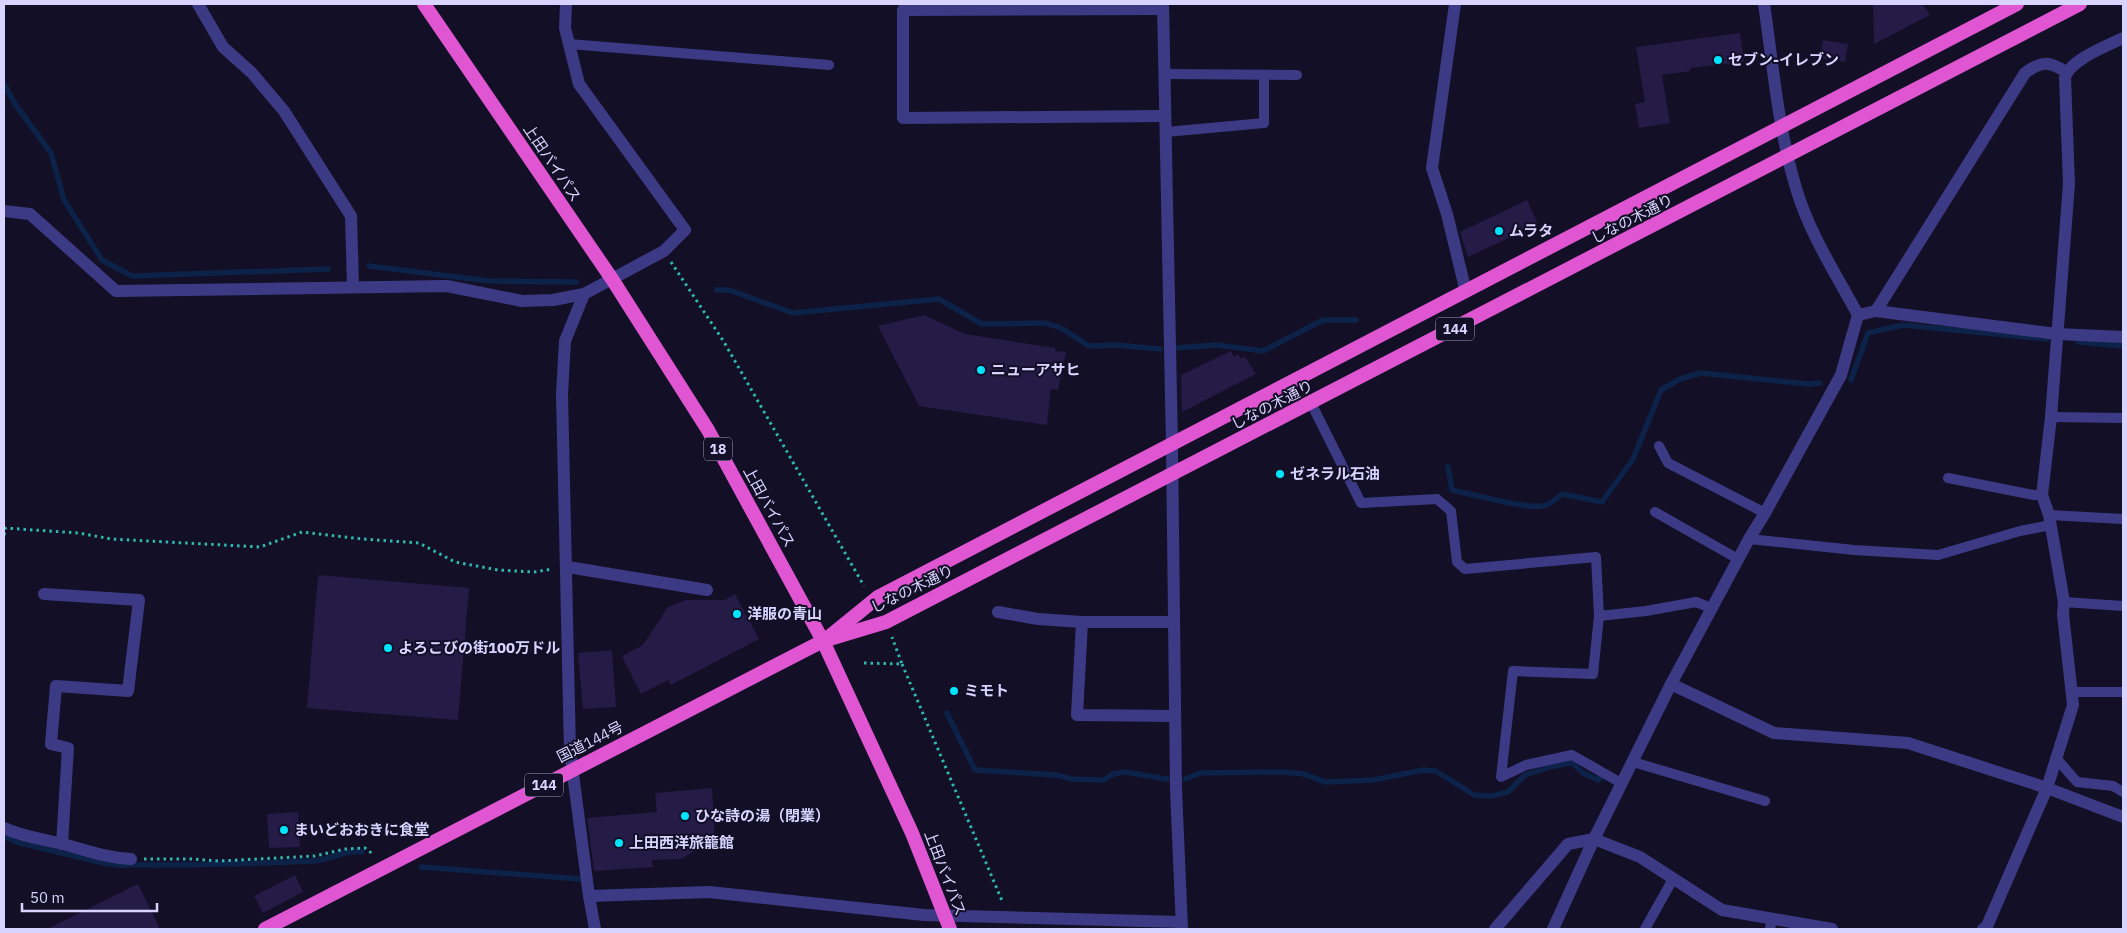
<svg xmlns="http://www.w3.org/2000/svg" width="2127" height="933" font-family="'IBM Plex Sans','Noto Sans JP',sans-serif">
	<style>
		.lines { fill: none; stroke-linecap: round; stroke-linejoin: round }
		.stream { stroke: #0c2248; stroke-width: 5.5 }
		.building { fill: #241b47 }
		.path { stroke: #2fb8b0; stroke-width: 3; stroke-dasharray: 2.5 4; stroke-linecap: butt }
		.service { stroke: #3d3a85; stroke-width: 10 }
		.minor { stroke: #3d3a85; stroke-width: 12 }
		.tertiary { stroke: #3d3a85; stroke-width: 12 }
		.trunk { stroke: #e055d1; stroke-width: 14 }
		.poi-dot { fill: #00e5ff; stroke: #130f26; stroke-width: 2 }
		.labels { text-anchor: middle; stroke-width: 4; stroke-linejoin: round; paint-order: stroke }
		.shield { fill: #130f26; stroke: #9e99be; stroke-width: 1 }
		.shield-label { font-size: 14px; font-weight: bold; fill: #d9d4ff }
		.poi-label { font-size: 15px; font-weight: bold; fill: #d9d4ff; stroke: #130f26; text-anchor: start }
		.street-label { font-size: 15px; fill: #d9d4ff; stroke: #130f26 }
	</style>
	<rect width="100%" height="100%" fill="#130f26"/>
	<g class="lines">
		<!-- stream -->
		<g class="stream">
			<path d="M4,84L15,104L51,153L64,200L102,260L132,276L328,269"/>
			<path d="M369,266L489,281L576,282"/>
			<path d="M717,290H729L793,313L939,299L982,324L1045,323L1061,328L1089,346L1116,345L1160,349"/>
			<path d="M2078,342L2123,346"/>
			<path d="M1174,348L1217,345L1263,351L1323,320H1356"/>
			<path d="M1851,380L1868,333L1903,325L2047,339"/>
			<path d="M1448,467L1452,490C1472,494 1524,509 1542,506C1550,505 1556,499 1562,494L1602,502L1633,459L1661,390L1680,379L1701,373L1808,384L1820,383"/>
			<path d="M947,713L975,770L1057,775L1072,779L1104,780L1113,774L1125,772L1167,779"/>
			<path d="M1185,779L1200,773L1282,772L1304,774L1325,782L1373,780L1423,770L1436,771L1474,795L1491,796L1508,792L1525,775L1550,767L1572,763L1583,773L1598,780L1602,776"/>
			<path d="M4,836L16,842L108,864L119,865C184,865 249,864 314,861C331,860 345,849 362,852"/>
			<path d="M421,867L581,879"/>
		</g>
	</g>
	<!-- building -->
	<g class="building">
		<path d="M1873,4H1923L1930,15L1874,44Z"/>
		<path d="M1740,33L1744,62L1690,68V71L1662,75L1670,123L1639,128L1635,104L1645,102L1636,47Z"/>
		<path d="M1823,40L1848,44L1845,62L1820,58Z"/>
		<path d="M1527,200L1538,224L1468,257L1460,232Z"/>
		<path d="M924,315L965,334L1055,348V351L1066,352L1058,390L1051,389L1047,425L919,406L878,326Z"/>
		<path d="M1231,351L1234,357L1238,354L1241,359L1245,357L1256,374L1182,412L1181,375Z"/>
		<path d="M318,575L469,588L458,720L307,708Z"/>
		<path d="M735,594L759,639L671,685L668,680L641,694L622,656L643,645L668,607L686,600H725Z"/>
		<path d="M612,650L616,707L583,709L578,653Z"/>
		<path d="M712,788L715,839L681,859L652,860L653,867L594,871L587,818L657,812L655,793Z"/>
		<path d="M298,812L300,847L269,848L267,814Z"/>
		<path d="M295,875L303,892L263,913L254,896Z"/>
		<path d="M138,884L160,929H47Z"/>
	</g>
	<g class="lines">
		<!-- path -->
		<g class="path">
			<path d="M671,262L724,342L864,586"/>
			<path d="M4,528L79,533L111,539L260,547L302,532L363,539L419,543L455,562L498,570L534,572L553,569"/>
			<path d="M4,535L6,528"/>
			<path d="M864,663L902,664L892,637"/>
			<path d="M902,664L1003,903"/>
			<path d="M144,859H193L219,861L315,856L345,849L365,848L374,855"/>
		</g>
		<!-- service -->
		<g class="service">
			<path d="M569,44L829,65"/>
			<path d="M1165,74L1297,75"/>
			<path d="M1166,132L1264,123V75"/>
			<path d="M1311,403L1361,503L1437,499L1451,511L1457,562L1465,569L1596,557L1599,616L1593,674L1513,671L1501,777L1526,765L1572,755L1621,783"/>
			<path d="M2051,417L2123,418"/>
			<path d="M1659,446L1668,463L1765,513"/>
			<path d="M1948,478L2034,495H2042"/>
			<path d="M1655,512L1738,559"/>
			<path d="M2049,515L2123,519"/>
			<path d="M1749,539L1854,550L1938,555L2020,531L2051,525"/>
			<path d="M2064,602L2123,606"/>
			<path d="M1599,616L1646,611L1696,602L1711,608"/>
			<path d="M2071,692H2123"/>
			<path d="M2056,758L2077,782L2113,786L2123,792"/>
			<path d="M1633,762L1765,801"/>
			<path d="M1645,929L1673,879"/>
			<path d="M1770,929L1772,918"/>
		</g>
		<!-- minor -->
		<g class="minor">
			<path d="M198,4L223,47L252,73L284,111L351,216L353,286"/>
			<path d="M1163,4L1172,445L1176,789L1182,929"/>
			<path d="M1455,4L1432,168L1447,214L1466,292"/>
			<path d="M1163,9L903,10V118L1165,116"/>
			<path d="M4,211L30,214L116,291L447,286L522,301L553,300L584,294L664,251L685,230L579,84L565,28L566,4"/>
			<path d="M584,294L565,341L562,394L570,751L589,896L595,929"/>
			<path d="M1876,311L2025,73C2041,61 2049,61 2066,72"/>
			<path d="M568,567L707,590"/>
			<path d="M44,594L139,600L128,691L56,686L51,744L68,748L62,844"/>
			<path d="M998,612L1038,619L1082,622H1174"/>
			<path d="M1082,622L1077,715L1175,716"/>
			<path d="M1671,684L1774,733L1908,743L2047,788L2123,817"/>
			<path d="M4,828C23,837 43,839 63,844C86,850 107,858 131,859"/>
			<path d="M589,896L709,892L924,915L1181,922"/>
			<path d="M1495,929L1568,844L1594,839L1640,857L1722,910L1832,929"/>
			<path d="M1553,929L1594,839L1671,684L1749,539L1765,513L1841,375L1858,315"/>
			<path d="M1983,929L1987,926L2047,788L2073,705L2063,614L2064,602L2049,515L2042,495L2051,417L2069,184L2065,78C2069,60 2107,46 2123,38"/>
		</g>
		<!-- tertiary -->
		<path class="tertiary" d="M1764,4C1773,65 1778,129 1796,188C1809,233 1836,274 1858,315L1876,311L2057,334L2123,337"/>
		<!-- trunk -->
		<g class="trunk">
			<path d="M424,4L612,279L708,430L823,641L912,833L950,929"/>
			<path d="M830,636L878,597L2017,4"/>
			<path d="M265,929L823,641L886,622L2080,4"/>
		</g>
	</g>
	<!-- markers -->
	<g class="poi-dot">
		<circle cx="1718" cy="60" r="5"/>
		<circle cx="1499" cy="231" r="5"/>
		<circle cx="981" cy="370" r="5"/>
		<circle cx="1280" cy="474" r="5"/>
		<circle cx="737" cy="614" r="5"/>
		<circle cx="388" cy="648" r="5"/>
		<circle cx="954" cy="691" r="5"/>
		<circle cx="685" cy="816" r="5"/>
		<circle cx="284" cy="830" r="5"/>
		<circle cx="619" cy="843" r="5"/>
	</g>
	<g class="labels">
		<!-- shield labels -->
		<g class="shield">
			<rect x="1436" y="317.5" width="38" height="23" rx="4"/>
			<rect x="704" y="437.5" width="28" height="23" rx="4"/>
			<rect x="525" y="773.5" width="38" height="23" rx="4"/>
		</g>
		<g class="shield-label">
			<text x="1455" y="334">144</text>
			<text x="718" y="454">18</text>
			<text x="544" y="790">144</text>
		</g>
		<!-- poi labels -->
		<g class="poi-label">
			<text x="1728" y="65">セブン-イレブン</text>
			<text x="1509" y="236">ムラタ</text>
			<text x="991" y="375">ニューアサヒ</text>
			<text x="1290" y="479">ゼネラル石油</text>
			<text x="747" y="619">洋服の青山</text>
			<text x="398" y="653">よろこびの街100万ドル</text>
			<text x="964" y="696">ミモト</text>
			<text x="695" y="821">ひな詩の湯（閉業）</text>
			<text x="294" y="835">まいどおおきに食堂</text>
			<text x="629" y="848">上田西洋旅籠館</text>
		</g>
		<!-- street labels -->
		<g class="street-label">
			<text transform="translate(552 163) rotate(56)" y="5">上田バイパス</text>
			<text transform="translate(1632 219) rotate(-27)" y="5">しなの木通り</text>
			<text transform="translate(1272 405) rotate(-27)" y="5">しなの木通り</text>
			<text transform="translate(769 507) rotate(61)" y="5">上田バイパス</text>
			<text transform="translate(912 589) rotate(-26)" y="5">しなの木通り</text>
			<text transform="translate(590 742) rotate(-27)" y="5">国道144号</text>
			<text transform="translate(945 873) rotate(69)" y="5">上田バイパス</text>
		</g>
	</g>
	<!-- border -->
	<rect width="2127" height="933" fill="none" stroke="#d9d4ff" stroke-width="10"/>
	<!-- scale -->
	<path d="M22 903v8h135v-8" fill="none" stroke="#d9d4ff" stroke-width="2.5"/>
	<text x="30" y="903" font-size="15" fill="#d9d4ff" stroke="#130f26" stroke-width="4" paint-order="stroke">50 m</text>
</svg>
